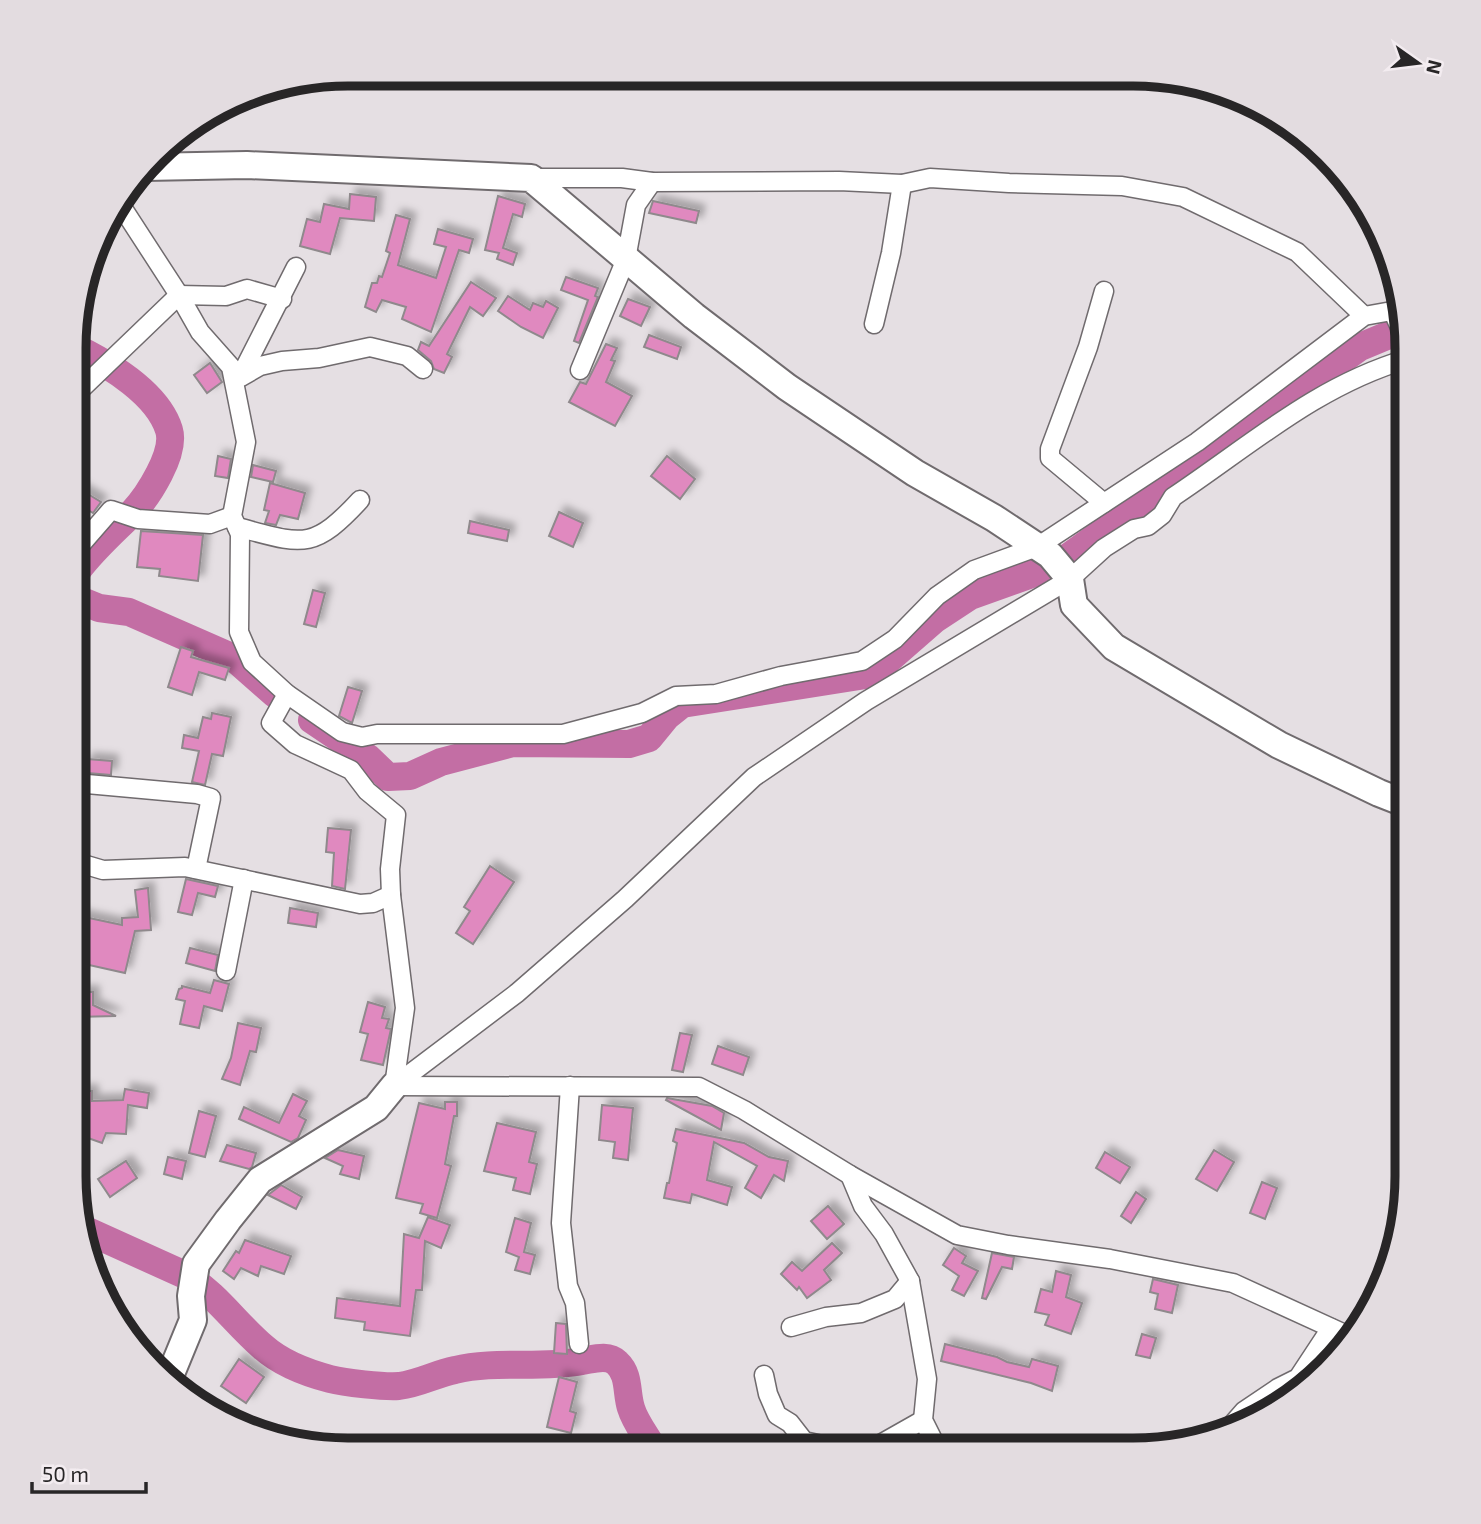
<svg xmlns="http://www.w3.org/2000/svg" width="1481" height="1524" font-family="'Exo 2',sans-serif">
	<style>
		.lines { fill: none; stroke-linecap: round; stroke-linejoin: round }
		.river { stroke: #c36ea4; stroke-width: 28 }
		.building { fill: #e089bf; stroke: #8f898c; stroke-width: 2; filter: url(#shadow) }
		.street-casing { stroke: #706b6e; stroke-width: 21 }
		.secondary-casing { stroke: #706b6e; stroke-width: 30 }
		.street { stroke: #fff; stroke-width: 18 }
		.secondary { stroke: #fff; stroke-width: 26 }
		.rim { fill: none; stroke: #282627; stroke-width: 9 }
	</style>
	<defs>
		<filter id="shadow"><feDropShadow dx="6" dy="-6" stdDeviation="3.5" flood-color="#0004"/></filter>
	</defs>
	<rect width="100%" height="100%" fill="#e5dfe3"/>
	<g class="lines">
		<!-- river -->
		<g class="river">
			<path d="M1064,560L1360,347L1396,332"/>
			<path d="M77,571C93,549 114,531 133,512C148,496 176,453 169,430C158,394 110,365 78,349"/>
			<path d="M77,599L99,608L129,612L234,658L275,694"/>
			<path d="M312,720L367,757L388,777L410,776L441,762L513,743L629,744L649,738L667,716L682,704L872,674L935,619L970,596L1054,566"/>
			<path d="M81,1228L185,1275C218,1296 235,1323 263,1347C281,1363 307,1373 330,1379C345,1383 384,1387 399,1386C421,1383 435,1374 455,1370C496,1360 540,1369 582,1361C594,1359 608,1354 617,1363C630,1375 626,1393 631,1408C635,1422 647,1437 654,1450"/>
		</g>
	</g>
	<!-- building -->
	<g class="building">
		<path d="M350,194L376,197L374,221L340,218L330,254L300,246L307,219L320,222L324,204L349,209Z"/>
		<path d="M498,196L525,204L522,217L513,214L503,248L517,253L513,265L497,259L499,253L485,250Z"/>
		<path d="M653,201L699,211L696,223L649,213Z"/>
		<path d="M396,215L410,219L398,265L436,278L446,247L434,244L438,229L473,239L469,253L459,250L431,332L402,319L406,307L382,300L376,312L365,307L372,283H377L379,276L382,277L390,253L386,251Z"/>
		<path d="M566,277L598,288L595,296L598,297L579,343L574,341L588,300L561,290Z"/>
		<path d="M471,282L496,298L483,316L470,307L447,354L452,357L444,373L434,369L431,361L418,350L421,342L429,346Z"/>
		<path d="M508,296L530,310L533,303L543,307L546,301L558,308L543,338L521,327L498,311Z"/>
		<path d="M628,299L650,307L641,326L620,316Z"/>
		<path d="M649,335L681,347L677,359L644,347Z"/>
		<path d="M606,344L617,348L611,360L615,361L606,382L632,396L615,426L569,402L580,382L586,384Z"/>
		<path d="M210,363L222,382L207,393L194,375Z"/>
		<path d="M218,456L231,459L228,478L215,476Z"/>
		<path d="M667,456L695,479L680,499L651,476Z"/>
		<path d="M253,465L276,471L273,482L251,477Z"/>
		<path d="M270,483L305,493L298,519L280,515L276,525L265,523L269,511L264,510Z"/>
		<path d="M78,488L101,502L93,513L78,504Z"/>
		<path d="M559,512L583,523L573,547L549,536Z"/>
		<path d="M470,521L509,530L507,541L468,533Z"/>
		<path d="M141,531L203,535L198,581L159,576L160,569L137,567Z"/>
		<path d="M313,590L325,593L316,627L304,624Z"/>
		<path d="M181,647L193,651L191,657L229,668L225,680L199,672L192,695L168,687Z"/>
		<path d="M348,687L362,691L352,723L339,716Z"/>
		<path d="M212,713L231,717L223,756L212,754L205,785L192,782L199,751L182,748L184,735L198,738L203,717L211,719Z"/>
		<path d="M87,759L112,761L111,775L76,772V765L86,766Z"/>
		<path d="M328,828L351,830L345,889L332,886L334,853L326,852Z"/>
		<path d="M490,866L514,882L473,944L456,933L470,911L464,907Z"/>
		<path d="M186,879L218,886L215,897L198,893L192,915L178,912Z"/>
		<path d="M148,888L151,930L135,931L125,973L80,963L81,953H75V915L122,925V918L138,917L135,890Z"/>
		<path d="M290,908L318,913L316,927L288,923Z"/>
		<path d="M190,948L218,955L215,971L186,963Z"/>
		<path d="M214,980L229,984L222,1011L204,1006L199,1028L180,1024L185,1001L176,999L179,989L182,988V986L210,993Z"/>
		<path d="M75,992H93V1005L116,1016L75,1017Z"/>
		<path d="M368,1002L385,1007L382,1018L389,1019L386,1028L391,1029L383,1065L361,1060L368,1034L360,1032Z"/>
		<path d="M238,1023L261,1028L256,1052L250,1051L240,1085L222,1079L231,1058Z"/>
		<path d="M680,1033L692,1035L683,1072L672,1070Z"/>
		<path d="M718,1046L749,1057L743,1075L712,1064Z"/>
		<path d="M125,1089L149,1093L147,1108L128,1105L126,1134L106,1133L102,1143L74,1133L75,1091H92V1101L123,1100Z"/>
		<path d="M293,1094L307,1101L299,1116L306,1120L298,1138L291,1142L239,1119L244,1107L279,1123Z"/>
		<path d="M667,1098L712,1106L724,1113L721,1130L666,1100Z"/>
		<path d="M445,1102H457V1116H454L445,1164L451,1166L437,1218L420,1213L423,1204L396,1198L419,1103L445,1109Z"/>
		<path d="M602,1105L633,1108L628,1160L613,1158L615,1142L599,1140Z"/>
		<path d="M199,1111L216,1116L205,1157L189,1153Z"/>
		<path d="M497,1123L536,1132L529,1162L537,1164L530,1194L513,1190L516,1178L484,1171Z"/>
		<path d="M676,1129L744,1143L769,1157L788,1161L784,1181L774,1175L761,1198L745,1188L757,1166L714,1142L707,1180L732,1187L727,1205L692,1194L690,1203L664,1198L667,1183H669L677,1143L673,1141Z"/>
		<path d="M227,1145L256,1153L252,1167L249,1169L220,1161Z"/>
		<path d="M338,1150L364,1156L359,1179L340,1174L343,1166L325,1158Z"/>
		<path d="M1214,1150L1234,1162L1217,1191L1196,1179Z"/>
		<path d="M1105,1152L1130,1167L1120,1183L1096,1168Z"/>
		<path d="M168,1157L186,1161L182,1179L164,1174Z"/>
		<path d="M126,1161L137,1178L110,1197L98,1179Z"/>
		<path d="M1262,1182L1277,1188L1265,1219L1250,1213Z"/>
		<path d="M281,1185L302,1197L296,1209L268,1195Z"/>
		<path d="M1136,1192L1146,1199L1131,1223L1121,1216Z"/>
		<path d="M828,1206L844,1224L827,1239L811,1221Z"/>
		<path d="M428,1217L450,1225L441,1248L425,1241L422,1290H416L410,1336L364,1330L365,1322L335,1318L337,1298L400,1306L404,1234L419,1238Z"/>
		<path d="M515,1218L531,1223L524,1252L535,1255L530,1274L515,1270L519,1257L506,1252Z"/>
		<path d="M245,1240L291,1256L284,1274L261,1266L258,1276L241,1268L234,1279L223,1271L236,1251L239,1253Z"/>
		<path d="M832,1243L842,1253L824,1270L831,1280L807,1298L799,1287L797,1290L781,1274L792,1262L802,1271Z"/>
		<path d="M954,1248L966,1256L962,1263L978,1271L964,1296L952,1290L959,1276L943,1265Z"/>
		<path d="M992,1253L1014,1257L1012,1269L1002,1267L986,1299L982,1298Z"/>
		<path d="M1056,1271L1071,1275L1066,1297L1082,1303L1071,1334L1045,1325L1049,1315L1035,1312L1041,1289L1052,1292Z"/>
		<path d="M1153,1279L1178,1285L1172,1313L1155,1309L1158,1294L1150,1292Z"/>
		<path d="M556,1323L566,1324L567,1354L554,1353Z"/>
		<path d="M1142,1334L1156,1338L1150,1358L1136,1355Z"/>
		<path d="M945,1344L997,1357L1007,1362L1029,1367L1032,1359L1058,1366L1052,1391L1031,1383L941,1361Z"/>
		<path d="M239,1359L264,1377L246,1403L221,1386Z"/>
		<path d="M559,1377L577,1382L570,1411L576,1413L571,1433L547,1427Z"/>
	</g>
	<g class="lines">
		<!-- street casing -->
		<g class="street-casing">
			<g id="street">
				<path d="M531,178H622L652,182L839,181L902,184L930,178L1009,183L1122,186L1183,197L1297,252L1364,316"/>
				<path d="M118,201L179,295L200,332L231,367L246,442L232,516L240,534L239,632L252,662L287,694L342,732L362,737L377,734H563L642,713L676,696L716,694L781,676L862,661L895,639L937,596L974,570L1037,547L1197,442L1364,316L1403,309"/>
				<path d="M1104,291L1088,347L1050,449V458L1104,503"/>
				<path d="M1393,312L1407,343"/>
				<path d="M874,324L891,253L902,184"/>
				<path d="M580,370L626,259L636,205L652,182"/>
				<path d="M240,377L296,267"/>
				<path d="M241,377L260,366L282,361L319,358L370,347L407,356L423,369"/>
				<path d="M78,392L179,295L226,296L247,289L282,299"/>
				<path d="M237,527C302,544 312,552 360,500"/>
				<path d="M77,549L111,510L138,519L210,524L232,516"/>
				<path d="M287,694L271,723L295,744L351,770L367,791L396,815L390,869L391,895L405,1008L394,1086"/>
				<path d="M76,783L197,794L211,798L196,869"/>
				<path d="M76,862L103,870L185,867L360,904L373,903L391,895"/>
				<path d="M226,971L244,879"/>
				<path d="M394,1086L517,993L625,899L754,777L866,701L1070,579L1104,548L1134,529L1148,526L1162,515L1173,497C1251,445 1316,386 1407,359"/>
				<path d="M394,1086L699,1087L744,1110L850,1175L957,1235L1008,1245L1110,1259L1233,1283L1349,1336"/>
				<path d="M570,1086L561,1223L568,1286L575,1303L579,1344"/>
				<path d="M850,1175L863,1206L884,1234L910,1281L927,1379L923,1420L938,1450"/>
				<path d="M791,1327L826,1317L861,1313L895,1299L910,1281"/>
				<path d="M764,1375L768,1394L777,1415L790,1423L804,1441L822,1445L824,1450"/>
				<path d="M1223,1435L1244,1411L1278,1388L1298,1378L1331,1328"/>
				<path d="M870,1450L923,1420"/>
			</g>
		</g>
		<!-- secondary casing -->
		<g class="secondary-casing">
			<g id="secondary">
				<path d="M146,167L247,165L531,178L694,316L787,387L915,473L994,518L1050,555L1070,579L1074,605L1114,647L1279,745L1379,793L1407,804"/>
				<path d="M170,1376L193,1320L191,1296L196,1264L228,1220L260,1180L376,1108L394,1086"/>
			</g>
		</g>
		<!-- street -->
		<use href="#street" class="street"/>
		<!-- secondary -->
		<use href="#secondary" class="secondary"/>
	</g>
	<!-- crop -->
	<path d="M0 0H1481V1524H0ZM348 86H1133A262 262 0 0 1 1395 348V1176A262 262 0 0 1 1133 1438H348A262 262 0 0 1 86 1176V348A262 262 0 0 1 348 86Z" fill="#e3dce0" fill-rule="evenodd"/>
	<path class="rim" d="M348 86H1133A262 262 0 0 1 1395 348V1176A262 262 0 0 1 1133 1438H348A262 262 0 0 1 86 1176V348A262 262 0 0 1 348 86Z"/>
	<!-- north arrow -->
	<g transform="translate(1418 63) rotate(104)" stroke="#f3ecf0" stroke-width="5" paint-order="stroke">
	<path d="M0-5L12 26L0 18L-12 26Z" fill="#282627"/>
	<text y="-10" font-size="19" font-weight="bold" text-anchor="middle" fill="#282627">N</text>
	</g>
	<!-- scale -->
	<path d="M32 1482v10h114v-10" fill="none" stroke="#282627" stroke-width="3.5"/>
	<text x="42" y="1482" font-size="21" fill="#282627" stroke="#f3ecf0" stroke-width="5" paint-order="stroke">50 m</text>
</svg>
